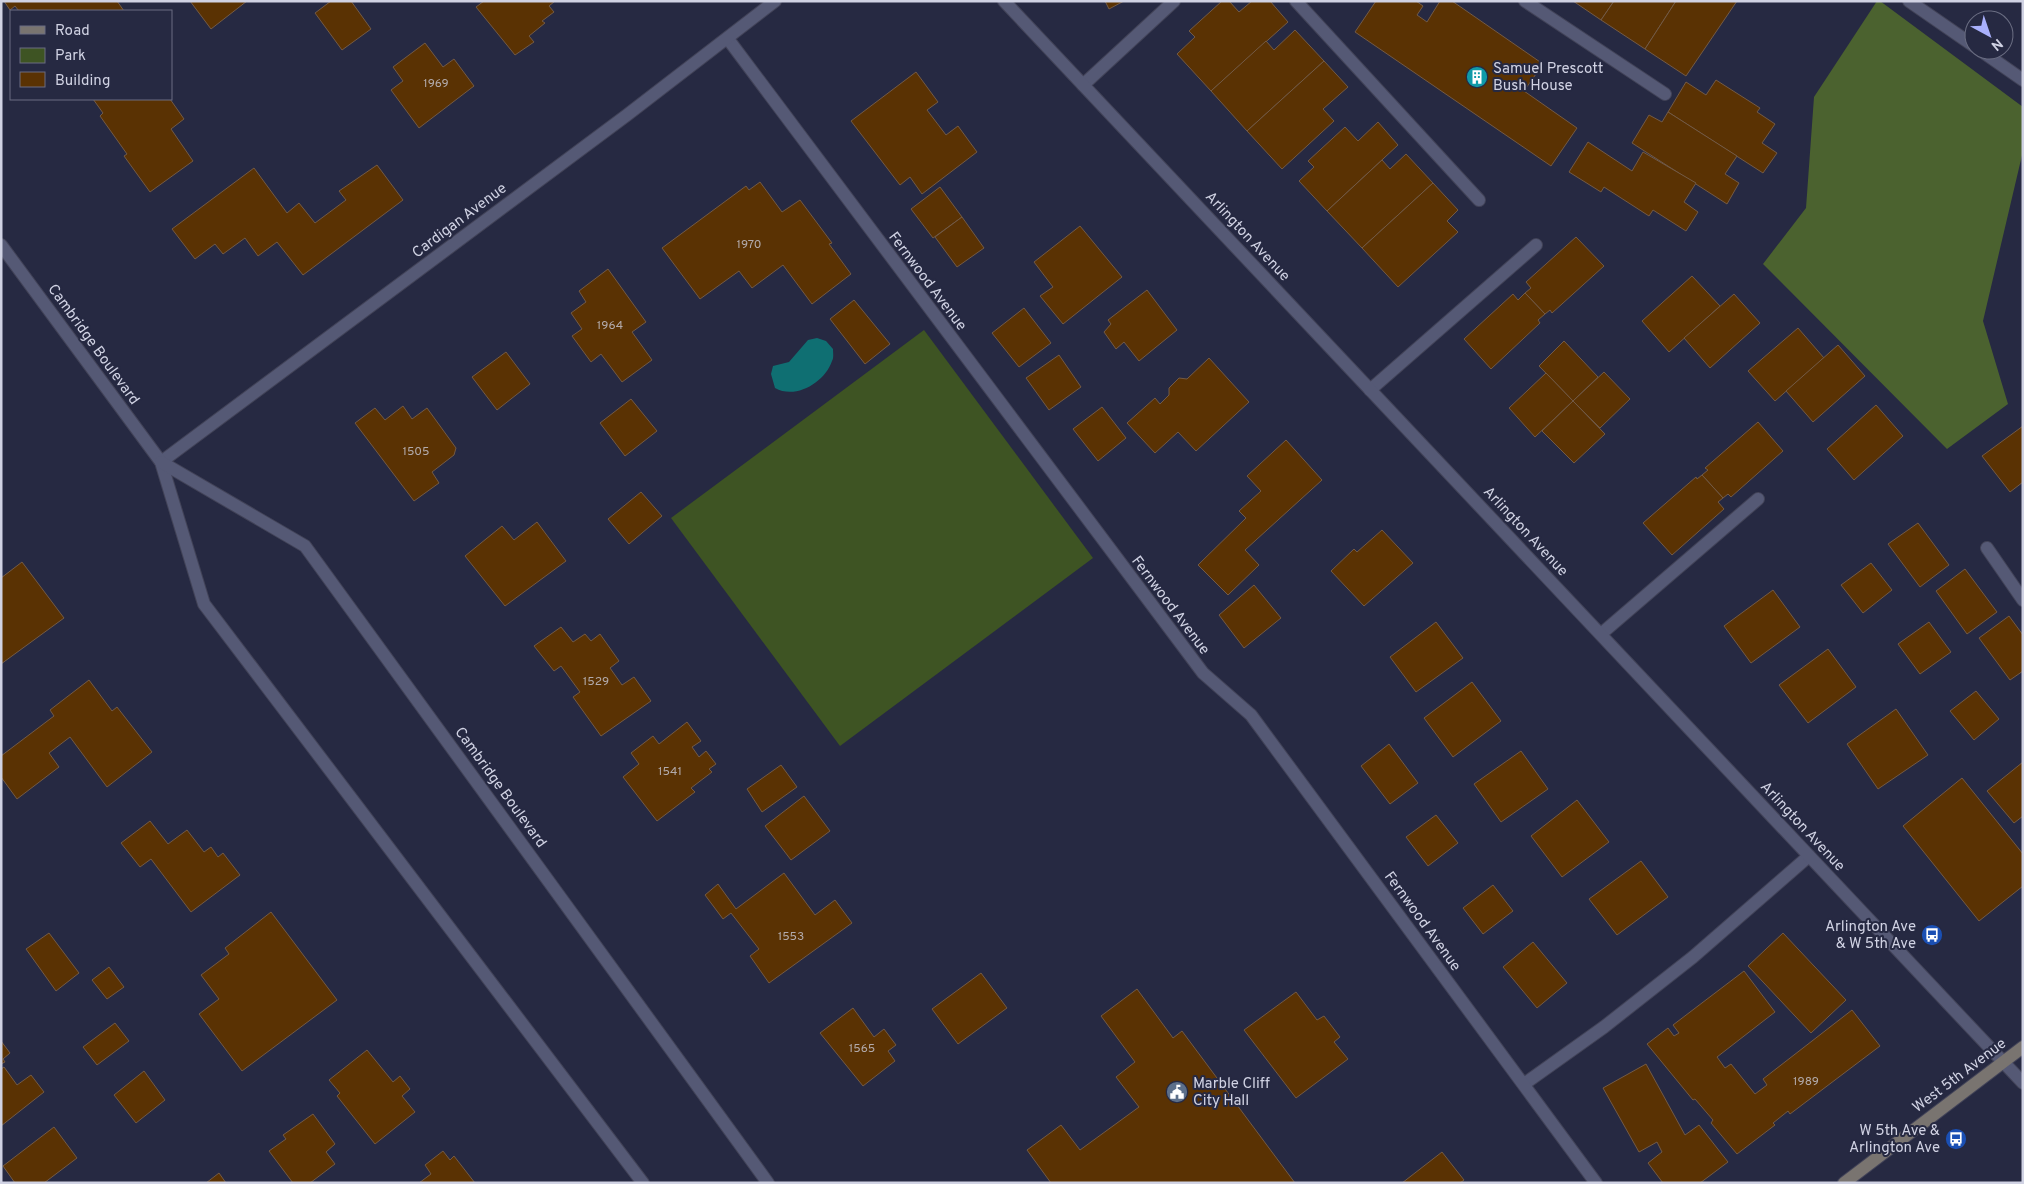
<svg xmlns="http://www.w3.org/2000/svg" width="2024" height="1184" font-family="Overpass,sans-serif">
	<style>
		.green { fill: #3e5423 }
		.forest { fill: #4b622f }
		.water { fill: #0f6f72 }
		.building { fill: #5a3203; stroke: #735a45 }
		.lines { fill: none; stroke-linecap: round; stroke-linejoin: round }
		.service-casing { stroke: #424358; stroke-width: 14 }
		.minor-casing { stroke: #424358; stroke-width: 14 }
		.tertiary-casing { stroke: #424358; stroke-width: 14 }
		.secondary-casing { stroke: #424358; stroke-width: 14 }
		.service { stroke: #555975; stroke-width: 12 }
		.minor { stroke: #555975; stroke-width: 12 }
		.tertiary { stroke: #555975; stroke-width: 12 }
		.secondary { stroke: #797470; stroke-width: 12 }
		.labels { text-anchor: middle; stroke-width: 4; stroke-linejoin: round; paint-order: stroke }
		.number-label { font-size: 12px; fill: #b2aaab }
		.poi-label { font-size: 15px; fill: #d0d2e3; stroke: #262942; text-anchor: start }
		.street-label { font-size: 15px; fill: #d0d2e3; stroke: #262942 }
	</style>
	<rect width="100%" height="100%" fill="#262942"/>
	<!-- green -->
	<path class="green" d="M924,330L1093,558L840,746L671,518Z"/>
	<!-- forest -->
	<path class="forest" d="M1877,1H1880L2023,107V151L1983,321L2008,404L1947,449L1763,264L1806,208L1814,97Z"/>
	<!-- water -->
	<path class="water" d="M817,338L826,341L833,349C833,353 834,358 832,361C825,382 796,400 775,388L771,374L773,366L789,362L808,340Z"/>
	<!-- building -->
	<g class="building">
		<path d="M4,1H117L124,11H19L15,6L10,10Z"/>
		<path d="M190,1H247L211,29Z"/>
		<path d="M331,1H351L371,29L342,50L315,13Z"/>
		<path d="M484,1H555L549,6L554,12L542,21L545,23L529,36L534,42L515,55L476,7Z"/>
		<path d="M1105,1H1124L1109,9Z"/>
		<path d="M1222,1H1229L1239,12L1252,1H1270L1288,22L1211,91L1177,54L1195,37L1189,31Z"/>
		<path d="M1376,1H1416L1423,6L1417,15L1427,22L1440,1H1452L1543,64L1524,91L1577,128L1551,166L1355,32Z"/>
		<path d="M1573,1H1614L1601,20Z"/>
		<path d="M1614,1H1676L1645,49L1601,20Z"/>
		<path d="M1676,1H1737L1686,76L1645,49Z"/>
		<path d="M1295,30L1324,61L1247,131L1211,91L1266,41L1274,50Z"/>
		<path d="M425,43L443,67L454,59L474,86L419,128L391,90L403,81L393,67Z"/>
		<path d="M1324,61L1348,87L1323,109L1334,121L1282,169L1247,131Z"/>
		<path d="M916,72L938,102L927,110L946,135L958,126L977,152L922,194L910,177L900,185L851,121Z"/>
		<path d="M1716,80L1760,108L1757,112L1775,124L1762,143L1777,153L1763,173L1668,112L1686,82L1706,95Z"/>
		<path d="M93,99H170L184,119L171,129L193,161L150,192L124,156L127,154L100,116L103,113Z"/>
		<path d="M1668,112L1737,156L1725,174L1739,183L1727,204L1632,143L1649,115L1662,122Z"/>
		<path d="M1378,122L1398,145L1327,211L1299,181L1314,167L1308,161L1345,127L1358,141Z"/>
		<path d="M1588,142L1632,171L1643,152L1696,183L1684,202L1698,212L1686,231L1653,210L1649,216L1604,187L1601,192L1569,172Z"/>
		<path d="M1406,154L1433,183L1362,248L1327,211L1382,160L1390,169Z"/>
		<path d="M377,165L403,200L303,275L277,242L258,256L245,238L223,254L215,244L195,259L172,229L254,168L287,213L299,203L315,223L346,200L339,191Z"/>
		<path d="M760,182L782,212L800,200L832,243L829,244L851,274L812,304L783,265L752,288L739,271L700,299L662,248L746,186L749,190Z"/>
		<path d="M1433,183L1458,210L1447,221L1458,232L1398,287L1362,248Z"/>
		<path d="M940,187L962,217L933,238L911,209Z"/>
		<path d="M962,217L984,248L957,267L935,237Z"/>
		<path d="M1080,226L1122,277L1063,324L1040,296L1053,287L1034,262Z"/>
		<path d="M1576,237L1604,266L1552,313L1550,310L1545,314L1525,293L1531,288L1526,282Z"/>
		<path d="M608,269L646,322L632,332L652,360L622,382L601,354L591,362L572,336L582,329L571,313L586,302L579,291Z"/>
		<path d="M1692,276L1720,306L1669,352L1642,321Z"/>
		<path d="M1147,290L1177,330L1139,361L1124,342L1116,349L1104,332L1111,324L1108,320Z"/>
		<path d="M1525,293L1545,314L1538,320L1540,323L1491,369L1464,339L1513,294L1518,300Z"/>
		<path d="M1734,294L1760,323L1710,368L1684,338Z"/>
		<path d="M854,300L890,344L865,364L830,319Z"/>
		<path d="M1024,308L1051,343L1019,367L992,333Z"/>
		<path d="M1798,328L1824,358L1775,401L1748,371Z"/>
		<path d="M1564,341L1598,377L1573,401L1539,366Z"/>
		<path d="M1838,345L1865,376L1813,422L1786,391Z"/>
		<path d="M506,352L530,384L497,410L472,377Z"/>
		<path d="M1059,355L1081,387L1049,410L1026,378Z"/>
		<path d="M1209,358L1249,402L1196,451L1178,432L1155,453L1127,423L1155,398L1160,404L1169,395V388L1179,378L1187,379Z"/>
		<path d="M1604,372L1630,399L1600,428L1573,401Z"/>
		<path d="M1546,373L1573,401L1535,437L1509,408Z"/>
		<path d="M631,399L657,431L625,456L600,423Z"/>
		<path d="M1573,401L1605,434L1574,463L1542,431Z"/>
		<path d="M1876,405L1903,436L1854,480L1827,449Z"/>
		<path d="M403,406L412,419L427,408L456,448L454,455L432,472L439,483L414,501L355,423L375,408L385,420Z"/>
		<path d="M1102,407L1126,438L1098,461L1073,429Z"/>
		<path d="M1758,422L1783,451L1731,497L1728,494L1723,498L1702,475L1708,470L1705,468Z"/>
		<path d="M2023,426V482L2010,492L1982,456Z"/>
		<path d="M1286,440L1322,480L1245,550L1259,565L1228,595L1198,565L1246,518L1239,511L1261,491L1247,476Z"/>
		<path d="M1702,475L1723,498L1718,502L1724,509L1672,555L1643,523L1696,477L1697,479Z"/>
		<path d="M641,492L662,516L629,544L608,519Z"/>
		<path d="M537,522L566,561L505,606L465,556L502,526L514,540Z"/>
		<path d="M1918,523L1949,565L1920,587L1888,544Z"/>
		<path d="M1382,530L1413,563L1364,606L1331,571L1354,549L1357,552Z"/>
		<path d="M22,562L64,618L1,664V578Z"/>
		<path d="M1871,563L1892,590L1863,613L1841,585Z"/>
		<path d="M1965,569L1997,612L1967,634L1936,591Z"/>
		<path d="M1254,585L1281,618L1244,648L1219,615Z"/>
		<path d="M1773,590L1800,627L1751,663L1724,626Z"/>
		<path d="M2009,616L2023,635V671L2010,680L1979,638Z"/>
		<path d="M1436,622L1463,658L1416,692L1390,657Z"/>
		<path d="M1929,622L1951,652L1920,674L1898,644Z"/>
		<path d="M561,627L573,642L585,634L591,641L600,634L619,661L610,668L622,685L634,677L651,701L601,736L573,697L580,692L561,666L554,671L534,646Z"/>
		<path d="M1828,649L1856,687L1808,723L1779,685Z"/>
		<path d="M89,680L112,711L117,707L152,752L107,787L70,737L49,753L59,767L17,799L1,777V756L54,716L50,710Z"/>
		<path d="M1472,682L1501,721L1453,757L1424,718Z"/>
		<path d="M1976,691L1999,719L1974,740L1950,711Z"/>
		<path d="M1896,709L1928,755L1878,789L1847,744Z"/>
		<path d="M687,722L701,741L692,747L699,757L706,751L716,764L709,769L712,772L691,788L695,792L657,821L623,777L639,764L631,753L653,736L659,744Z"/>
		<path d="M1389,744L1418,783L1390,804L1361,766Z"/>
		<path d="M1521,751L1548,789L1501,822L1474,784Z"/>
		<path d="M2023,762V816L2014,823L1987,791Z"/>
		<path d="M781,765L797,787L762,812L747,789Z"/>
		<path d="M1962,778L2023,854V886L1979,921L1903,826Z"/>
		<path d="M804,796L830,831L791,860L765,826Z"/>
		<path d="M1577,800L1609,842L1562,877L1531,836Z"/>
		<path d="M1436,815L1458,843L1428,866L1406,837Z"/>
		<path d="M150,821L168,844L187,830L204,852L211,847L218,857L223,853L240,875L191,912L151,859L140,867L121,843Z"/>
		<path d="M1641,861L1668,897L1617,935L1589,899Z"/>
		<path d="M784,873L815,915L835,900L852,923L769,983L750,956L759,949L731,913L723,919L705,895L718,884L736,909Z"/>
		<path d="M1493,885L1513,911L1483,934L1463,908Z"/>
		<path d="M271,912L337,1000L242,1071L199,1014L219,999L201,975L229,954L225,948Z"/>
		<path d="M49,933L79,973L56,991L26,949Z"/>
		<path d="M1783,933L1846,1000L1811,1033L1748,966Z"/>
		<path d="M1533,942L1567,983L1537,1008L1503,967Z"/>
		<path d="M109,967L124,987L107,999L92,980Z"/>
		<path d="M1744,971L1775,1012L1717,1057L1725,1068L1731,1064L1755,1094L1767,1085L1763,1079L1852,1010L1880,1046L1790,1114L1788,1111L1773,1123L1775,1125L1737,1154L1711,1123L1713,1120L1695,1099L1693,1100L1647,1044L1668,1028L1674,1036L1679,1033L1673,1025Z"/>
		<path d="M981,973L1007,1008L958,1044L932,1009Z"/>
		<path d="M1137,989L1173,1038L1182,1031L1295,1183H1051L1027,1150L1061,1125L1080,1150L1139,1107L1116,1077L1135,1062L1101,1016Z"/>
		<path d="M1296,992L1317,1020L1324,1016L1340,1037L1334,1042L1348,1059L1296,1098L1244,1030Z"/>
		<path d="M853,1008L874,1037L884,1029L896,1045L888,1051L895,1061L863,1086L820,1033Z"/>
		<path d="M115,1023L129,1041L97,1065L83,1047Z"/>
		<path d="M1,1041L10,1053L3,1059L5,1062L1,1064Z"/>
		<path d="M367,1050L393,1082L400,1076L410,1089L402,1096L415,1112L375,1144L337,1096L340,1093L329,1080Z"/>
		<path d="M1646,1064L1685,1135L1699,1125L1728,1162L1700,1183H1663L1648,1163L1662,1152L1657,1142L1639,1152L1603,1088Z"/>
		<path d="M4,1067L17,1085L31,1075L44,1092L1,1126V1069Z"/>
		<path d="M144,1071L165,1100L136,1123L114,1095Z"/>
		<path d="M313,1114L335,1144L326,1152L335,1164L310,1183H293L269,1151L286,1139L283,1135Z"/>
		<path d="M54,1127L77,1158L44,1183H15L3,1166Z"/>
		<path d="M443,1151L450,1160L454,1156L475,1183H419L431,1174L425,1165Z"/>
		<path d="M1442,1152L1464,1180L1460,1183H1402Z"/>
		<path d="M219,1173L226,1183H206Z"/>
	</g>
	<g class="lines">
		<!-- service casing -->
		<g class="service-casing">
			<g id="service">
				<path d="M1296,1L1479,200"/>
				<path d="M1525,1L1665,94"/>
				<path d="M1083,85L1174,1"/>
				<path d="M1370,390L1536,245"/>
				<path d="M1987,548L2023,600"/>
				<path d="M1601,634L1758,499"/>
				<path d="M1524,1084L1604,1027L1693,957L1809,856"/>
			</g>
		</g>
		<!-- minor casing -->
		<g class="minor-casing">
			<g id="minor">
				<path d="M1004,1L2023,1083"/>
				<path d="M1909,1L1974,46"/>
				<path d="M728,39L1203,673L1251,715L1596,1183"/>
				<path d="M1980,50L2023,80"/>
				<path d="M161,462L627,115L775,1"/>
			</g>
		</g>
		<!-- tertiary casing -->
		<g class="tertiary-casing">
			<g id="tertiary">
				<path d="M1,245L161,462L204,604L643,1183"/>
				<path d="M161,462L305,546L768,1183"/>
			</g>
		</g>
		<!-- secondary casing -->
		<g class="secondary-casing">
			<path id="secondary" d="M1844,1183L2023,1047"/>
		</g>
		<!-- service -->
		<use href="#service" class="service"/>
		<!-- minor -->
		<use href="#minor" class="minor"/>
		<!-- tertiary -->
		<use href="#tertiary" class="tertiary"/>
		<!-- secondary -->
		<use href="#secondary" class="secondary"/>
	</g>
	<!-- icons -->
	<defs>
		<g id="building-disc" transform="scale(1.125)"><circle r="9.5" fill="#0f9aa8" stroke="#262942"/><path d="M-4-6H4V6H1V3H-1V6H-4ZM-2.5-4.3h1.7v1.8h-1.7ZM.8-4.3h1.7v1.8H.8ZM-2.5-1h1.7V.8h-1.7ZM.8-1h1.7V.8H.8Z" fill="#fff"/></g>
		<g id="bus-disc" transform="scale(1.125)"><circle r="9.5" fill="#1a4fb4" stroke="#262942"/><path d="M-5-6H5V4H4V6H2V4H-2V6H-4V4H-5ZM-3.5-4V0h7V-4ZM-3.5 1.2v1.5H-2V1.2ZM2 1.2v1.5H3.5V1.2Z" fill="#fff"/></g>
		<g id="civic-disc" transform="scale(1.125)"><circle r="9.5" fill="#5c6f8a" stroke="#262942"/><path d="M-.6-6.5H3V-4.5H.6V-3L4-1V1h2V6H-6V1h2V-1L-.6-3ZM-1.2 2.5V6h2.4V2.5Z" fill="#fff"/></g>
	</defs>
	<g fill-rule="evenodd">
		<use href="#building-disc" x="1477" y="77"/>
		<use href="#bus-disc" x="1932" y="935"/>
		<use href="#civic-disc" x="1177" y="1092"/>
		<use href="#bus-disc" x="1956" y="1139"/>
	</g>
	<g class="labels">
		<!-- number labels -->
		<g class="number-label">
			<text x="436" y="87">1969</text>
			<text x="749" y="248">1970</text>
			<text x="610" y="329">1964</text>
			<text x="416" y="455">1505</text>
			<text x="596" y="685">1529</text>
			<text x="670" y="775">1541</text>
			<text x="791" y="940">1553</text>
			<text x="862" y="1052">1565</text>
			<text x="1806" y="1085">1989</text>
		</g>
		<!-- poi labels -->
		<g class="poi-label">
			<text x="1493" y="73">Samuel Prescott<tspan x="1493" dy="17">Bush House</tspan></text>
			<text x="1916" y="931" text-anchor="end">Arlington Ave<tspan x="1916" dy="17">&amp; W 5th Ave</tspan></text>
			<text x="1193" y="1088">Marble Cliff<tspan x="1193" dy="17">City Hall</tspan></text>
			<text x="1940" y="1135" text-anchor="end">W 5th Ave &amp;<tspan x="1940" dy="17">Arlington Ave</tspan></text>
		</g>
		<!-- street labels -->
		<g class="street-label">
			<text transform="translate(459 220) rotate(-37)" y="5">Cardigan Avenue</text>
			<text transform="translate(1248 236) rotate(47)" y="5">Arlington Avenue</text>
			<text transform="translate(928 281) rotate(53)" y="5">Fernwood Avenue</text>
			<text transform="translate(94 344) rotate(54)" y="5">Cambridge Boulevard</text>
			<text transform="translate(1526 531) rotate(47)" y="5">Arlington Avenue</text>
			<text transform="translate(1171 605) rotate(53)" y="5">Fernwood Avenue</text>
			<text transform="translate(501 787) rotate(54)" y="5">Cambridge Boulevard</text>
			<text transform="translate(1803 826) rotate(47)" y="5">Arlington Avenue</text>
			<text transform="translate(1423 921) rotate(54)" y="5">Fernwood Avenue</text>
			<text transform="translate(1959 1075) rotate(-37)" y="5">West 5th Avenue</text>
		</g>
	</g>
	<!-- border -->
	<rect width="2024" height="1184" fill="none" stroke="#d0d2e3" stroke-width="5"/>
	<!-- legend -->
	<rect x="10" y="10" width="162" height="90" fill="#262942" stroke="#6a6d82"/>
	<rect x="20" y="26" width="25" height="8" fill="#797470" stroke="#6a6d82"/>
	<text x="55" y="35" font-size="15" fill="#d0d2e3">Road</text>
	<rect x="20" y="48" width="25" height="15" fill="#3e5423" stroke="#6a6d82"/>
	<text x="55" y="60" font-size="15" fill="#d0d2e3">Park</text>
	<rect x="20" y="72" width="25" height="15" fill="#5a3203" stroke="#6a6d82"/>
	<text x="55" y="85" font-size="15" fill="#d0d2e3">Building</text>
	<!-- north arrow -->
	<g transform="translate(1989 35) rotate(140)"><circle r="24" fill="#262942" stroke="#6a6d82"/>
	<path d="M0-4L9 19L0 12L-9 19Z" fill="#a9b0fc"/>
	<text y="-8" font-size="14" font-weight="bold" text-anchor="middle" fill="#d0d2e3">N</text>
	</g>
</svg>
